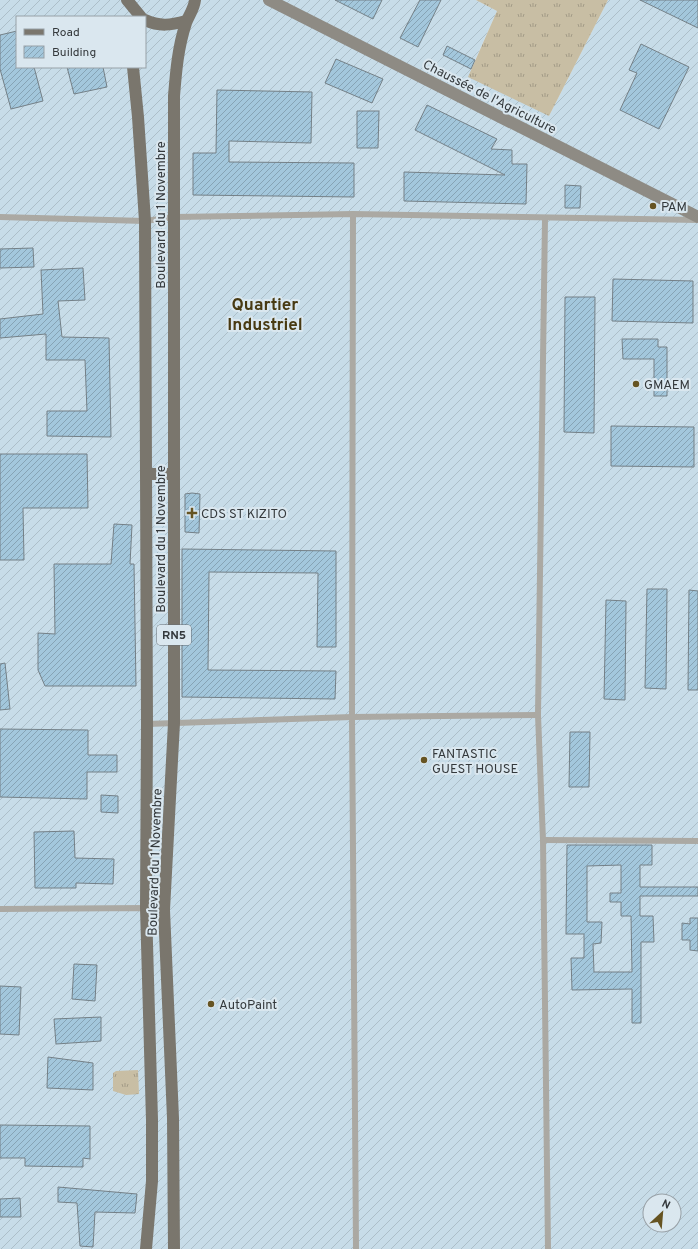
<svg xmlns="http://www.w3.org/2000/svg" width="698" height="1249" font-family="Overpass,sans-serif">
  <defs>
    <pattern id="industrial-furrows" width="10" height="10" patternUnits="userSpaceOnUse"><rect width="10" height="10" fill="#c7dce8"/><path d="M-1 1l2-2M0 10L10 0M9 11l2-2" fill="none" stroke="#acbec8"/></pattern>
    <pattern id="grass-tufts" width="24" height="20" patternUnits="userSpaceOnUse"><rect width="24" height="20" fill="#c8bea4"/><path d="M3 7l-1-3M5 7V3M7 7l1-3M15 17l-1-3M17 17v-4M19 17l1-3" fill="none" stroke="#a39b87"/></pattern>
    <pattern id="building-hatch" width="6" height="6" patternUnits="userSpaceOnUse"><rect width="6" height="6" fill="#a3c7dc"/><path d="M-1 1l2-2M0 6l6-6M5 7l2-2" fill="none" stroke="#86a3b4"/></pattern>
  </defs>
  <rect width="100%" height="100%" fill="#dae7ef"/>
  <path fill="url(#industrial-furrows)" fill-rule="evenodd" d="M 0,0 L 476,0 L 497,11 L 471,69 L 549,116 L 608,0 L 698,0 L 698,1249 L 0,1249 ZM 17,17 L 145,17 L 145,67 L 17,67 ZM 650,1201 L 674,1201 L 674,1225 L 650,1225 Z"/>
  <g fill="url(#grass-tufts)">
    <polygon points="476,0 608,0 549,116 468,77 497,11"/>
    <polygon points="138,1070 139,1094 126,1095 113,1091 113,1073 116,1071"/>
  </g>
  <g fill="url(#building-hatch)" stroke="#748087" fill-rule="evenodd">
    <polygon points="335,0 382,0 373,19"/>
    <polygon points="420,0 441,0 418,47 400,38"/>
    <polygon points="640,0 698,0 698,28"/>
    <polygon points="17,31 17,67 34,67 43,101 11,109 0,69 0,35"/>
    <polygon points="641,44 689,67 659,129 620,110 637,73 629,70"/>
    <polygon points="447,46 475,60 471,69 443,55"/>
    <polygon points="336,59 383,79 372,103 325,83"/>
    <polygon points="67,67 103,67 107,87 74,94"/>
    <polygon points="217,90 312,92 311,143 229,141 229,162 354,163 354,197 193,195 193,153 216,153"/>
    <polygon points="427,105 497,139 491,149 512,150 512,164 527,164 526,204 404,201 404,172 505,175 415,130"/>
    <polygon points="357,111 379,111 378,148 357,148"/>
    <polygon points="565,185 581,186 580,208 565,208"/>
    <polygon points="33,248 34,267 0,268 0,249"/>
    <polygon points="83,268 85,300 58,301 62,337 109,338 111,437 47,436 47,411 87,411 85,360 46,360 46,334 0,338 0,319 43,314 41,270"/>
    <polygon points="613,279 693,281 693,323 612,321"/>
    <polygon points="565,297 595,297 594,433 564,432"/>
    <polygon points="622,339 658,339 658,347 667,347 667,396 654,396 654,359 623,359"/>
    <polygon points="611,426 694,427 694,467 611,466"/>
    <polygon points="0,454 87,454 88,508 23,508 24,560 0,560"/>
    <polygon points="192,493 200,494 199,533 185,532 185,494"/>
    <polygon points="114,524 132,525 130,564 134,564 136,686 45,686 38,670 38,633 55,634 54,564 111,564"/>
    <polygon points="182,549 336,551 336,647 317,647 318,573 209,572 208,670 336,671 335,699 182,697"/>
    <polygon points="647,589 667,589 666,689 645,688"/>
    <polygon points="689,590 698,591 698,690 688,690"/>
    <polygon points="606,600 626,601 625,700 604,699"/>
    <polygon points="5,663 10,709 0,710 0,664"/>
    <polygon points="0,729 88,730 88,755 117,755 117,772 87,772 87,799 0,797"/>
    <polygon points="570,732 590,732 589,787 569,787"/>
    <polygon points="101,795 118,796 118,813 101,812"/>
    <polygon points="74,831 75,858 114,859 113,884 76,883 76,888 35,888 34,832"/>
    <path d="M 567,845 L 652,845 L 652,865 L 640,865 L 640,887 L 698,887 L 698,896 L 640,896 L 640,916 L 653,916 L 654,942 L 641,942 L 641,1023 L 632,1023 L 632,989 L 572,990 L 571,958 L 584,958 L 584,934 L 566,934 ZM 621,865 L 621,893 L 610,893 L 610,902 L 621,902 L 621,916 L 631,916 L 632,972 L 594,972 L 593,944 L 601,943 L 602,922 L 587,922 L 587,866 Z"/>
    <polygon points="690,918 698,918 698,951 690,950 690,940 682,940 682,923 690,924"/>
    <polygon points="74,964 97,965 95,1001 72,999"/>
    <polygon points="0,986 21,987 19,1035 0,1034"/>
    <polygon points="101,1017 101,1041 56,1044 54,1019"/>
    <polygon points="48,1057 93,1063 93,1090 47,1088"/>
    <polygon points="0,1125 90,1126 90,1159 83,1158 83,1167 25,1166 25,1158 0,1158"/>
    <polygon points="58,1187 137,1194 135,1213 95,1212 93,1247 80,1246 77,1203 58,1202"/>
    <polygon points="20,1198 21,1217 0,1217 0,1199"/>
  </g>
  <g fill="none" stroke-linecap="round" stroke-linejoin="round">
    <g stroke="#aba9a3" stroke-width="6">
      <polyline points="353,214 352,717 356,1249"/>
      <polyline points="0,217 145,221 174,217 353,214 698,220"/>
      <polyline points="545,219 538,715 543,840 548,1249"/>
      <polyline points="147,724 352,717 538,715"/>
      <polyline points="543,840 698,841"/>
      <polyline points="0,909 146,908 164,910"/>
    </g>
    <polyline stroke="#8e8b84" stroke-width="12" points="269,0 698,217"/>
    <g stroke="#7a766d" stroke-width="12">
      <polyline points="127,0 141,17"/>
      <path d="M 145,20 C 160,27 171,25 186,21"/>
      <polyline points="133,67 138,117 145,221 147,724 146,908 152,1120 152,1181 146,1249"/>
      <polyline points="147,474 174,474"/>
      <path d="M 174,1249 L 173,1118 L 164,910 L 174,723 L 174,96 C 176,71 178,47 186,23 C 189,15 194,9 195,0"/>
    </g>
  </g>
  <g fill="#665422" stroke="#dae7ef" stroke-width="1.5">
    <circle cx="653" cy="206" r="4"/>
    <circle cx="636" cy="384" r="4"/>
    <path d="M190 507h4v4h4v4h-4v4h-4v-4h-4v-4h4z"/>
    <circle cx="424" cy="760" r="4"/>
    <circle cx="211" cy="1004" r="4"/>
  </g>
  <g text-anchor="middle" stroke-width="4" stroke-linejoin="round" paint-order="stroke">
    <rect fill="#dae7ef" stroke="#666d72" stroke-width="1" x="157" y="625" width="34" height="20" rx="3"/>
    <g font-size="12" font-weight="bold" fill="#34393c">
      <text x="174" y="639">RN5</text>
    </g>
    <g font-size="13" fill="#34393c" stroke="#dae7ef">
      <text transform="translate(490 96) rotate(27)" y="5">Chaussée de l'Agriculture</text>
      <text transform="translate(160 215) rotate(-90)" y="5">Boulevard du 1 Novembre</text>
      <text transform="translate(160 539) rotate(-90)" y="5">Boulevard du 1 Novembre</text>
      <text transform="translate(154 862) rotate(-88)" y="5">Boulevard du 1 Novembre</text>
    </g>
    <g font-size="13" fill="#34393c" stroke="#dae7ef" text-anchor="start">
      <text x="661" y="211">PAM</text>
      <text x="644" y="389">GMAEM</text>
      <text x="201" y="518">CDS ST KIZITO</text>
      <text x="432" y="758">FANTASTIC<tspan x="432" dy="15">GUEST HOUSE</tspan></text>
      <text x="219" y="1009">AutoPaint</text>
    </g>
    <g font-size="17" font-weight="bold" fill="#483a12" stroke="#dae7ef">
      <text x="265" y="310">Quartier<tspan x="265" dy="20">Industriel</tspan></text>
    </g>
  </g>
  <rect x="16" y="16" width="130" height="52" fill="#dae7ef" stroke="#98a1a7"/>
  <rect x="24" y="29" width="20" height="6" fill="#7a766d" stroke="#98a1a7"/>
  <text x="52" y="36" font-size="12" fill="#34393c">Road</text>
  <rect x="24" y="46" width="20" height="12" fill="url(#building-hatch)" stroke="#98a1a7"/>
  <text x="52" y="56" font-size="12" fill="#34393c">Building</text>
  <g transform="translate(662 1213) rotate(26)"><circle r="19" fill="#dae7ef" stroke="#98a1a7"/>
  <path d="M0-3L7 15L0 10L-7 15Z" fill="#665422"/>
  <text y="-6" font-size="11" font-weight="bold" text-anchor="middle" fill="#34393c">N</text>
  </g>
</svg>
